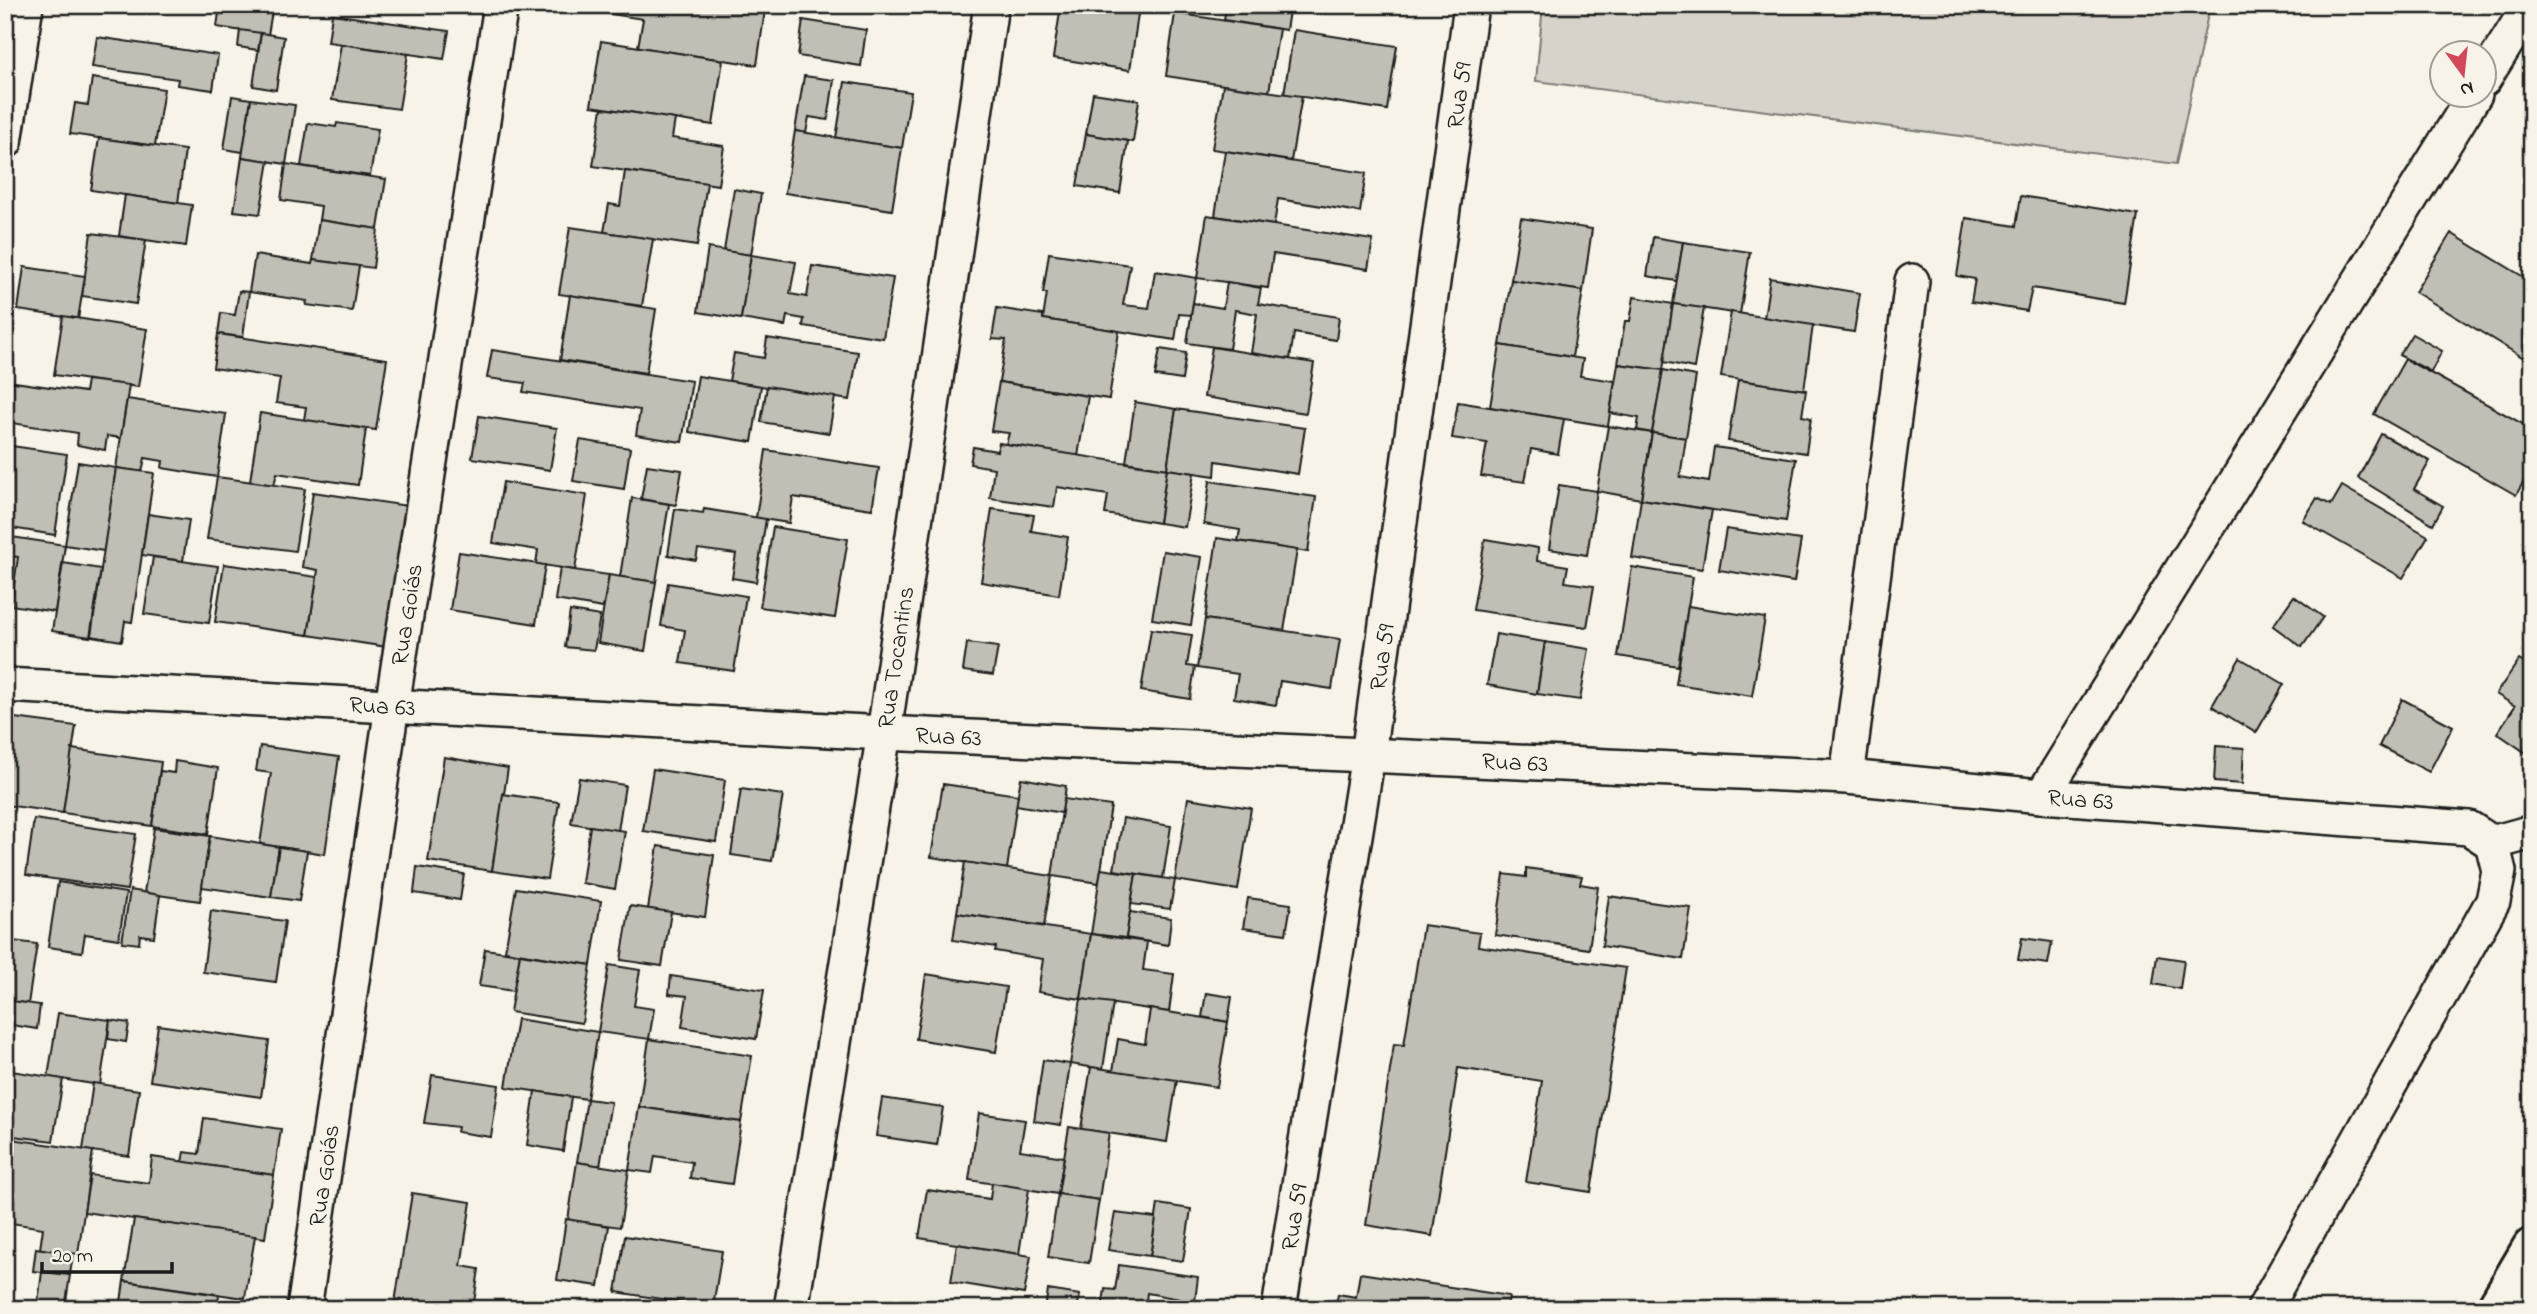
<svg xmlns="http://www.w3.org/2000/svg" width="2537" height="1314" font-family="'Indie Flower',sans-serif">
  <rect width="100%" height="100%" fill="#f7f3e8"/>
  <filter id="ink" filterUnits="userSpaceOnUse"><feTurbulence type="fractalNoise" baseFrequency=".0143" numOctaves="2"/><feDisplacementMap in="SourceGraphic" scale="14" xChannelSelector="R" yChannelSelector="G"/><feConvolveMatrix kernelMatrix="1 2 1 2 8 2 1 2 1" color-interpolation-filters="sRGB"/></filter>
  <g filter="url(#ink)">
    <polygon fill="#d7d3cb" stroke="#7a7874" stroke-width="2" points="1543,5 2210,5 2176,164 1536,81"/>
    <g fill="#c0beb5" stroke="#1c1c1c" stroke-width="2">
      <polygon points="220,5 273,5 268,35 217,27"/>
      <polygon points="580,5 731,5 765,10 757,65 638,47 643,19 579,9"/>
      <polygon points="1061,5 1139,7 1130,70 1053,58"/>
      <polygon points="1226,5 1290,5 1286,30 1224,20"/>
      <polygon points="1175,13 1279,29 1269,92 1166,76"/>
      <polygon points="332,14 449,31 444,59 328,42"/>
      <polygon points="803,20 866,30 861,66 798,56"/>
      <polygon points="240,30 261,33 258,50 238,47"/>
      <polygon points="1294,30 1397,46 1387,110 1284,94"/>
      <polygon points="261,33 284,37 276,90 253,86"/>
      <polygon points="97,37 218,55 213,90 177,85 178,79 92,67"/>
      <polygon points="601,41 723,60 713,125 591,106"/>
      <polygon points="341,44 408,54 399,109 332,100"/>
      <polygon points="804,76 834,80 828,120 809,117 806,133 795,131"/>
      <polygon points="92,78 164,89 155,146 70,134 75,103 88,105"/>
      <polygon points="845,82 911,92 902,148 836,138"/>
      <polygon points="1223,85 1302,96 1291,161 1212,149"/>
      <polygon points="1093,93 1139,100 1133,142 1086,134"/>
      <polygon points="232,96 251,99 243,152 224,149"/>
      <polygon points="251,99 295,105 286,164 242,157"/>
      <polygon points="602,108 675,119 672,138 724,146 718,185 593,166"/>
      <polygon points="308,123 336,127 337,123 378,129 370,176 301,166"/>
      <polygon points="795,131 902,148 892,210 785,193"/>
      <polygon points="1086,134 1128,141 1120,193 1077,186"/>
      <polygon points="99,138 185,150 178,203 91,190"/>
      <polygon points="1225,151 1366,173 1360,212 1278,199 1274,225 1215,216"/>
      <polygon points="242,157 269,161 260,214 234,211"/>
      <polygon points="286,164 386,179 378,229 319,220 321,206 281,200"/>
      <polygon points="625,171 707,183 697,246 604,232 609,204 620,206"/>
      <polygon points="734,189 761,194 751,255 724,251"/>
      <polygon points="125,195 192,205 186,246 119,236"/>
      <polygon points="2021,196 2138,215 2124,303 2032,288 2027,311 1971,302 1975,279 1957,276 1966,218 2016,226"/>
      <polygon points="1207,215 1373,240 1368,269 1273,254 1268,288 1197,278"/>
      <polygon points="1521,218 1592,229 1583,291 1511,280"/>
      <polygon points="319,220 378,229 373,268 313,260"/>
      <polygon points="570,227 653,239 642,306 559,294"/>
      <polygon points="91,233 146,240 136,304 82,296"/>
      <polygon points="2451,233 2532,282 2532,363 2415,292"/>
      <polygon points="1653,237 1683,242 1677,281 1647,276"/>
      <polygon points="1683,242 1750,252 1740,314 1673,304"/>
      <polygon points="708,248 751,255 741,319 698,312"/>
      <polygon points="1049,253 1130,265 1123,305 1149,308 1155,271 1197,278 1191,315 1179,314 1175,340 1043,319 1047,293 1043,293"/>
      <polygon points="255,255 312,264 313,260 359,266 352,311 306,305 307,301 249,292"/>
      <polygon points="751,255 796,262 790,294 807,297 812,266 893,278 883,338 803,326 804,319 787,316 785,326 741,319"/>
      <polygon points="24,267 85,276 78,319 18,310"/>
      <polygon points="1770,278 1860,293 1854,332 1764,318"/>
      <polygon points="1511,280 1583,291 1572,357 1500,345"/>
      <polygon points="1227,282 1261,288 1258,304 1339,317 1336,340 1294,333 1290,359 1251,353 1257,314 1235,310 1229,349 1187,343 1193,303 1223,308"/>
      <polygon points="239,291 249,292 243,337 218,334 221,313 235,315"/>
      <polygon points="570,295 656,309 646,373 560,360"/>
      <polygon points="1634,297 1673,304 1663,370 1618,364 1625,321 1630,321"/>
      <polygon points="1673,304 1704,308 1694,368 1664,362"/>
      <polygon points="997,308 1043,315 1043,319 1119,331 1109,399 999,382 1006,340 992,339"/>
      <polygon points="1731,312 1813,325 1804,390 1721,377"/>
      <polygon points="63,316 147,329 138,387 54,375"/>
      <polygon points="218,334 387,359 376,430 304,420 306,407 276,403 280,378 213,368"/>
      <polygon points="2412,334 2442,351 2431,372 2399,355"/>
      <polygon points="767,338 858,352 850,400 729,381 734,353 764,358"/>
      <polygon points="1500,345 1583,359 1580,376 1615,381 1608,426 1490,407"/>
      <polygon points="1212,347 1314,363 1306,413 1204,397"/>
      <polygon points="1160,349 1186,353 1182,380 1155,376"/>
      <polygon points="492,350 692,381 682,442 636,435 640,410 523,392 525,383 487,378"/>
      <polygon points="2405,359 2532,429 2532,467 2516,495 2374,414"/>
      <polygon points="1618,364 1663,370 1652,433 1637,430 1639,418 1610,413"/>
      <polygon points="1663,370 1696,376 1686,438 1652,433"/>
      <polygon points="698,376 761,386 752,442 689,432"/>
      <polygon points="87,380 129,385 121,438 107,436 105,450 77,445 78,433 5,422 7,381 85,392"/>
      <polygon points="1738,380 1806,390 1802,416 1811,418 1806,453 1728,441"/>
      <polygon points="999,382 1088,396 1078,456 1006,444 1009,433 991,431"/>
      <polygon points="767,386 835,397 829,433 761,422"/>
      <polygon points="127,399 226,414 217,477 162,468 163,461 145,458 142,472 116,468"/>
      <polygon points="1135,402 1176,409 1167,469 1126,462"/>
      <polygon points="1458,402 1564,419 1558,454 1531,449 1525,482 1481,476 1487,443 1452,438"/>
      <polygon points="1176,409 1305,428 1298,474 1216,461 1215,476 1167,469"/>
      <polygon points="260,413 366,429 358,485 277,473 274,485 250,481"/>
      <polygon points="479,416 557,428 550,470 472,458"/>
      <polygon points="1608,426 1652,433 1641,499 1597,491"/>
      <polygon points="1652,433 1686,438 1680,477 1709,482 1714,447 1796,459 1786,521 1641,499"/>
      <polygon points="2381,434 2430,461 2414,489 2443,506 2433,524 2358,478"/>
      <polygon points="580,440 630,448 624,489 573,481"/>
      <polygon points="999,443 1167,469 1159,523 1105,514 1108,495 1057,487 1054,507 990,498 994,468 970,464 973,447 997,451"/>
      <polygon points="5,445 67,454 55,535 5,527"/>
      <polygon points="766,450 879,468 872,509 793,497 789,523 756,518"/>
      <polygon points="78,462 116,468 104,551 65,545"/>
      <polygon points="647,465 682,470 676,505 641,499"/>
      <polygon points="116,468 154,473 132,622 125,621 122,641 91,636"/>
      <polygon points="1167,469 1194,473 1185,527 1159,523"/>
      <polygon points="217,477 305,489 295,551 207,539"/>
      <polygon points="1210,481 1316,497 1308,552 1238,541 1240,530 1204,524"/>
      <polygon points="503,482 587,495 575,570 536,564 538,550 493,543"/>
      <polygon points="1559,485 1597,491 1587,555 1549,549"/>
      <polygon points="2342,486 2428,536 2403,578 2303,521 2317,498 2331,505"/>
      <polygon points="313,492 408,506 387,647 308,635 318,570 302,567"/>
      <polygon points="632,498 669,504 656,582 620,577"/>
      <polygon points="1641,499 1712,510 1702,569 1632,558"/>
      <polygon points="675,509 703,513 704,509 766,519 756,582 732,578 736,554 698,549 696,560 668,555"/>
      <polygon points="992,509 1034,515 1031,531 1068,537 1059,595 981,582"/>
      <polygon points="148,514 189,520 183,561 142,555"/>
      <polygon points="773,527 848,539 835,618 760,607"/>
      <polygon points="1726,529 1801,540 1794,582 1719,570"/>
      <polygon points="5,536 65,545 55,612 11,605 18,557 5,556"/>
      <polygon points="1217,538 1297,550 1284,631 1205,619"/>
      <polygon points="1485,539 1538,548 1537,561 1568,566 1565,582 1594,586 1587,627 1473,610"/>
      <polygon points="1163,551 1202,557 1191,625 1152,619"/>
      <polygon points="459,552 545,565 536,624 450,610"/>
      <polygon points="153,557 218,566 209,623 144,614"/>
      <polygon points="63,563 101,569 90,637 52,631"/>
      <polygon points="224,564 317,577 308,635 215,622"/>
      <polygon points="1632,567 1693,577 1678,666 1618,656"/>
      <polygon points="560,568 609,575 603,608 555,600"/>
      <polygon points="609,575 656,582 645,651 598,643"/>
      <polygon points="668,583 746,596 734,671 680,663 685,630 661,626"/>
      <polygon points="2294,596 2323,617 2302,647 2273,626"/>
      <polygon points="1688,606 1765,618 1752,696 1676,684"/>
      <polygon points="570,611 600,616 594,650 565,647"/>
      <polygon points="1205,619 1340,639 1332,689 1280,681 1276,705 1234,698 1238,674 1197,668"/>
      <polygon points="1151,629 1192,635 1187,666 1195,667 1190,699 1141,691"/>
      <polygon points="1496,634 1545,642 1537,694 1487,685"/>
      <polygon points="1545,642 1589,649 1580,700 1537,694"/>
      <polygon points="967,643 998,647 993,675 963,671"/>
      <polygon points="2240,658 2284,684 2256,733 2212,706"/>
      <polygon points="2519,660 2532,668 2532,757 2497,733 2515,706 2496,694"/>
      <polygon points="2402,699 2453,726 2429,772 2379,746"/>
      <polygon points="7,717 76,726 63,813 5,805"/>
      <polygon points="260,746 339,757 325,854 260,844 271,773 256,771"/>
      <polygon points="2216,746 2244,748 2242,784 2214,782"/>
      <polygon points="72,749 161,762 152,826 63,813"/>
      <polygon points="444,757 508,768 492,871 428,861"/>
      <polygon points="175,761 218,768 208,834 152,826 160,771 174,773"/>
      <polygon points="653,769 725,780 716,842 643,831"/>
      <polygon points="579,778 625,785 618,831 571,823"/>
      <polygon points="1021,778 1066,786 1062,813 1016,805"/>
      <polygon points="943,784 1018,795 1007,869 931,857"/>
      <polygon points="741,789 783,795 772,861 731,855"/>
      <polygon points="503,794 559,802 547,879 492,871"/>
      <polygon points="1188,798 1251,808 1238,890 1175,880"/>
      <polygon points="1064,799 1111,806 1099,883 1052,876"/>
      <polygon points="1123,818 1171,826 1163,878 1114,870"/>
      <polygon points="34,819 136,834 127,890 26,875"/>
      <polygon points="590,826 625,831 615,889 582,883"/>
      <polygon points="154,828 210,836 200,901 144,893"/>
      <polygon points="210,836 279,847 271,897 202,887"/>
      <polygon points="658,846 714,855 705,917 648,909"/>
      <polygon points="279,847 307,851 299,901 271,897"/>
      <polygon points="965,862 1052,876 1044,926 957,913"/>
      <polygon points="417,867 464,874 460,900 414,893"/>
      <polygon points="1526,868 1582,876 1580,884 1598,887 1589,949 1495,935 1504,874 1526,877"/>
      <polygon points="1101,869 1136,874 1126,938 1091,934"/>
      <polygon points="1136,874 1175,880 1170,909 1131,904"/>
      <polygon points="58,882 126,893 119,939 85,934 82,952 48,947"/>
      <polygon points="516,888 601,901 591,965 505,951"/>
      <polygon points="130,890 160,895 154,937 140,935 139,944 122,942"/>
      <polygon points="1609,896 1691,908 1683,959 1602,946"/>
      <polygon points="1248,898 1291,904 1286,934 1243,928"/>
      <polygon points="630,906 671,912 662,966 621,960"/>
      <polygon points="211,911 285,921 276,982 203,972"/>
      <polygon points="1130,912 1171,918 1168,945 1126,938"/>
      <polygon points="957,913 1091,934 1081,999 1038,992 1043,959 995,951 996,947 953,940"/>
      <polygon points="1423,925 1480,933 1478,946 1626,968 1591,1192 1526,1182 1542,1081 1458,1068 1432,1236 1366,1225 1394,1044 1404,1045"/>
      <polygon points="1091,934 1147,942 1143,970 1174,974 1169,1012 1081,999"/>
      <polygon points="2022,938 2052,942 2048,964 2018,960"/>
      <polygon points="5,940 37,944 28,1004 5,1000"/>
      <polygon points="485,949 520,954 514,991 479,986"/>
      <polygon points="520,954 591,965 582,1023 510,1012"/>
      <polygon points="2157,956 2184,960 2180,989 2153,984"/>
      <polygon points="609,965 640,970 634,1006 654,1009 649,1039 598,1032"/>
      <polygon points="926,974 1006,987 996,1052 916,1039"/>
      <polygon points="671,976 764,990 756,1039 682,1027 687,996 669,994"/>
      <polygon points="1206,993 1232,997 1228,1022 1202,1017"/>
      <polygon points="1081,999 1113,1003 1103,1069 1070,1064"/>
      <polygon points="5,1000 40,1005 37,1029 5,1024"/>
      <polygon points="1150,1009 1228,1022 1217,1087 1113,1071 1118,1039 1145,1044"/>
      <polygon points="58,1013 110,1020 100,1085 48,1077"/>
      <polygon points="517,1019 598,1032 587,1099 506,1087"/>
      <polygon points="110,1020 129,1023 126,1042 108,1039"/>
      <polygon points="158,1025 269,1041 261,1097 150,1081"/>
      <polygon points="649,1039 752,1056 741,1122 639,1107"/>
      <polygon points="1043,1060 1070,1064 1061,1125 1034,1121"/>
      <polygon points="1091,1067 1177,1080 1167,1142 1081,1129"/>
      <polygon points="5,1070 63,1079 53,1141 5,1135"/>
      <polygon points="432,1075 499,1085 491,1137 457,1132 458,1127 424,1123"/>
      <polygon points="93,1083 139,1090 129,1156 83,1150"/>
      <polygon points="535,1091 571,1097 563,1151 527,1145"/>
      <polygon points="882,1098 943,1107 937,1145 876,1136"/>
      <polygon points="587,1099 611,1102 600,1166 577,1162"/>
      <polygon points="639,1107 741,1122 732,1184 690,1178 692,1162 655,1156 652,1173 629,1170"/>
      <polygon points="979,1113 1025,1120 1020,1150 1064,1157 1058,1194 969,1180"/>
      <polygon points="204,1118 281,1129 274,1175 182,1162 184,1152 199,1154"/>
      <polygon points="1069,1127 1109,1133 1099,1200 1058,1194"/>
      <polygon points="5,1138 93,1151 78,1254 40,1249 43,1228 5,1222"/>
      <polygon points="152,1157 274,1175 265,1238 84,1212 90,1175 149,1183"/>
      <polygon points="577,1162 629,1170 620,1227 568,1220"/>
      <polygon points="992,1183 1029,1189 1019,1254 919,1238 927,1190 990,1199"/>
      <polygon points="412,1193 471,1202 461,1266 479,1269 473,1309 394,1309"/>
      <polygon points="1058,1194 1099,1200 1089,1263 1048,1257"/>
      <polygon points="1158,1204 1191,1209 1183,1261 1150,1256"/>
      <polygon points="1115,1213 1156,1218 1150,1256 1108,1250"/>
      <polygon points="134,1219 255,1236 245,1298 124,1281"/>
      <polygon points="566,1219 609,1226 599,1286 557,1280"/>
      <polygon points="625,1236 722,1251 713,1307 616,1292"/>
      <polygon points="957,1244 1031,1256 1024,1294 951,1282"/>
      <polygon points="36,1248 73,1254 70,1275 33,1271"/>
      <polygon points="5,1265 12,1266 6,1309 5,1309"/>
      <polygon points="1119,1265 1198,1277 1194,1309 1178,1309 1180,1299 1147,1293 1145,1309 1102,1309 1105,1289 1115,1290"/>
      <polygon points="42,1272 70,1275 65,1309 37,1309"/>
      <polygon points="1360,1273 1509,1296 1507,1309 1335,1309 1338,1294 1356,1297"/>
      <polygon points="124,1281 219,1295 217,1309 120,1309"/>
      <polygon points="1048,1290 1080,1295 1077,1309 1045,1309"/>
      <polygon points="669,1300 713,1307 725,1309 667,1309"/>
    </g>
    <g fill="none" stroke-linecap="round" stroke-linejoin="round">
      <defs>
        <g id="street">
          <polyline points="2484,79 2530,5"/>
          <polyline points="5,142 26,5"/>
          <path id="s1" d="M 5,685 L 884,733 L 1847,777 L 2042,796 L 2469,828 L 2492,843 L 2499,871 L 2493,901 L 2264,1309"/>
          <polyline points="1847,777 1912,281"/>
          <polyline points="2042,796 2475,94"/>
          <polyline points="2492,843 2532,832"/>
          <path id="s2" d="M 304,1309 L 392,706 L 501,5"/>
          <path id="s3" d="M 791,1309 L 884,733 L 991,5"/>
          <path id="s4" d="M 1279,1309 L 1368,755 L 1471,5"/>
        </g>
        <polyline id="primary" points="2496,1309 2532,1248"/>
      </defs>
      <use href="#street" stroke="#1c1c1c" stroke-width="38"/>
      <use href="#primary" stroke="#1c1c1c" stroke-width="44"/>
      <use href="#street" stroke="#f7f3e8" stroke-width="33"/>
      <use href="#primary" stroke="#f7f3e8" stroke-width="38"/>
    </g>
  </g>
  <g text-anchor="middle" stroke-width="6" stroke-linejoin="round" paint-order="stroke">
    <g font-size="24" fill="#1c1c1c" stroke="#f7f3e8">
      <text dy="8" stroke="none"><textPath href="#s4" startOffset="1227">Rua 59</textPath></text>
      <text dy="8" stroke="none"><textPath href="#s2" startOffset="702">Rua Goiás</textPath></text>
      <text dy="8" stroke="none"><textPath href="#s3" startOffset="660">Rua Tocantins</textPath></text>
      <text dy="8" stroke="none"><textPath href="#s4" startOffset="660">Rua 59</textPath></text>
      <text dy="8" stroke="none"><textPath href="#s1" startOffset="378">Rua 63</textPath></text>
      <text dy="8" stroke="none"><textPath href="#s1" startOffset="945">Rua 63</textPath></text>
      <text dy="8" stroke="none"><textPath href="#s1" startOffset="1512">Rua 63</textPath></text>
      <text dy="8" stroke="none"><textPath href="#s1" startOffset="2079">Rua 63</textPath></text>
      <text dy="8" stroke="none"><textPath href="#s2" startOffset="135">Rua Goiás</textPath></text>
      <text dy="8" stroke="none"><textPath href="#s4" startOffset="93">Rua 59</textPath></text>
    </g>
  </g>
  <rect width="2537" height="1314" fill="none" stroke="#f7f3e8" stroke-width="28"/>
  <rect x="14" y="14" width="2509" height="1286" fill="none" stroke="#1c1c1c" stroke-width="2.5" filter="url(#ink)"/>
  <g transform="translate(2463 74) rotate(165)"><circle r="33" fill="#f7f3e8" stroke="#9f9d96" stroke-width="2"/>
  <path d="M0-5L12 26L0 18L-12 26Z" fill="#d1495b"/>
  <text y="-10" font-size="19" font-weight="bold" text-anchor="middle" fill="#1c1c1c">N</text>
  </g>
  <path d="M42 1262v10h130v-10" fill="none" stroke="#1c1c1c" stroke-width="3.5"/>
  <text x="52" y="1262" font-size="21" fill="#1c1c1c" stroke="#f7f3e8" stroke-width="5" paint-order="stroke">20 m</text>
</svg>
